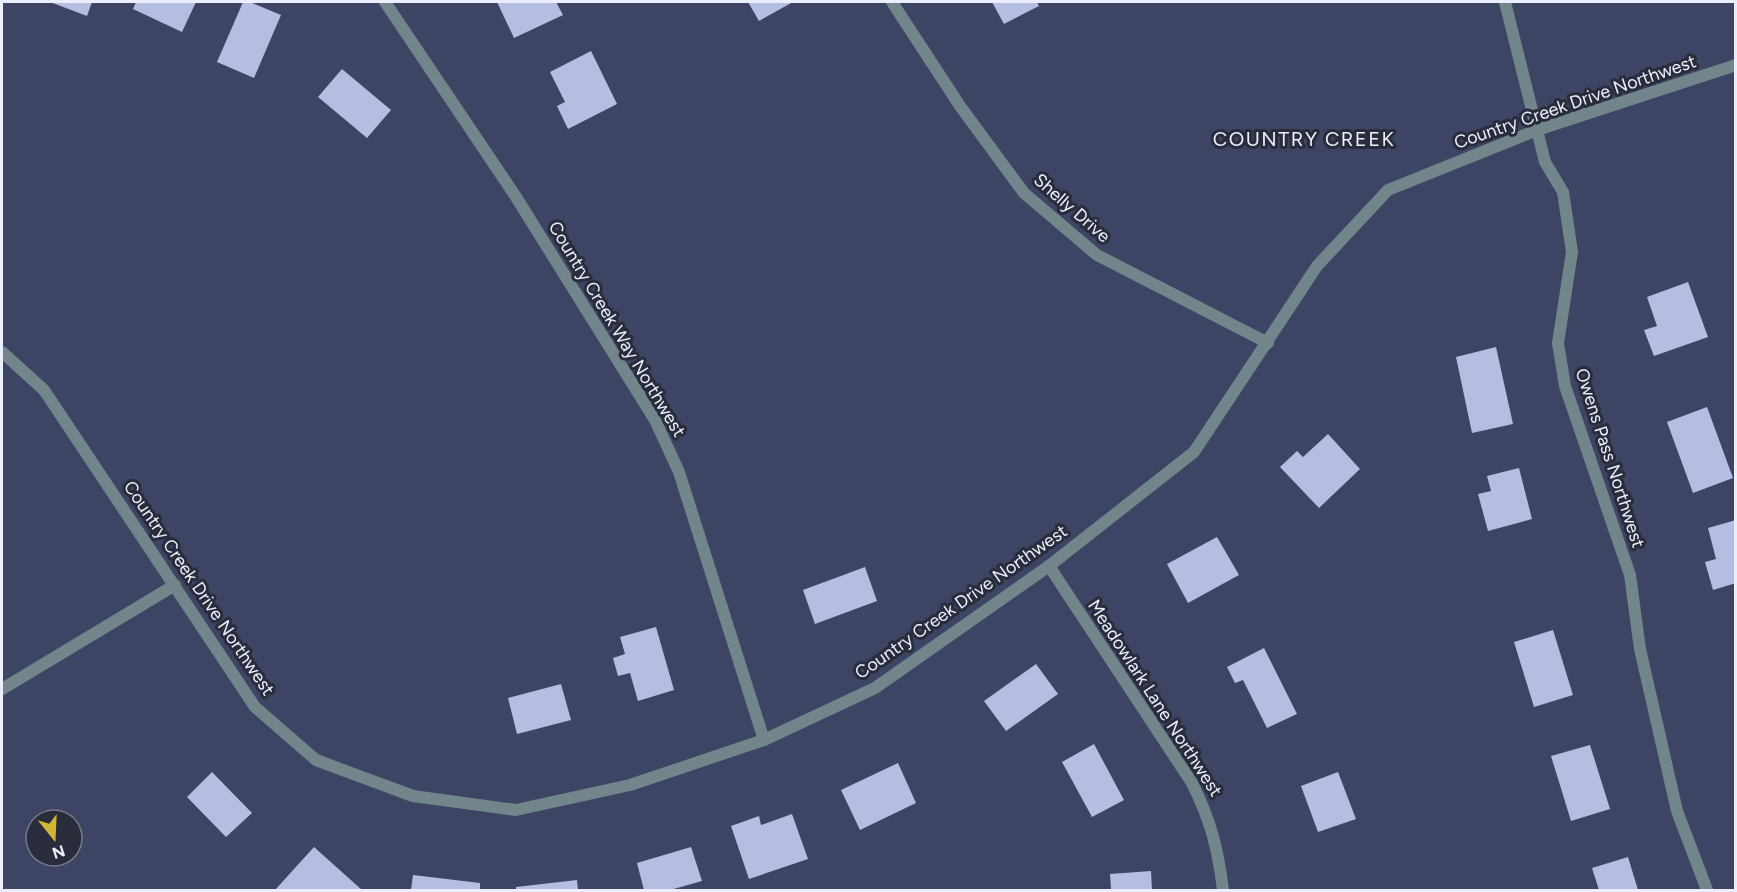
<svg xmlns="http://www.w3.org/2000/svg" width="1737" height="892" font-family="Figtree,sans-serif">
  <rect width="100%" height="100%" fill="#3e4464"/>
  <g fill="#b5bde3">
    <polygon points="50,2 92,2 87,16"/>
    <polygon points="136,2 196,2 182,32 133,9"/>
    <polygon points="243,2 250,2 281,15 254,78 217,62"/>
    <polygon points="497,2 556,2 563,15 514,38"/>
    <polygon points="748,2 793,2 759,21"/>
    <polygon points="992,2 1037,2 1039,6 1004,24"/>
    <polygon points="591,51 617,104 568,129 557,106 565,102 550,72"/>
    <polygon points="342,69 391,110 367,138 318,97"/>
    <polygon points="1688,282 1708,337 1654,356 1644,330 1657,326 1647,297"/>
    <polygon points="1496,347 1513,424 1472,433 1456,357"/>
    <polygon points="1707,407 1733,478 1693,493 1667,422"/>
    <polygon points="1328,434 1360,469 1319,508 1280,467 1297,451 1303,457"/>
    <polygon points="1519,468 1532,519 1488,531 1478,494 1491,491 1487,476"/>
    <polygon points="1736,520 1736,583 1713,590 1705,562 1716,559 1708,528"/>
    <polygon points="1217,537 1239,575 1188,603 1167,564"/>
    <polygon points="865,567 877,601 815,624 803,590"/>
    <polygon points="656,627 674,690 638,701 630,673 618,676 613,658 625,654 620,637"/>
    <polygon points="1553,630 1573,695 1534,707 1514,642"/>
    <polygon points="1264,648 1297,714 1267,728 1243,680 1235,683 1227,667"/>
    <polygon points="1036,664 1058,694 1006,731 984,701"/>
    <polygon points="561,684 571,720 517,734 508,698"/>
    <polygon points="1094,744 1124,800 1092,817 1062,762"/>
    <polygon points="1590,745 1610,809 1571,821 1551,756"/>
    <polygon points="898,763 916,803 860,830 841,790"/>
    <polygon points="212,772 252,813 226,837 187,797"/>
    <polygon points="1338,772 1356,819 1318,832 1301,786"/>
    <polygon points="792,814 808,859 749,879 731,826 759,816 761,825"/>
    <polygon points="314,847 362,890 275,890"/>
    <polygon points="691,847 702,881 670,890 644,890 637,863"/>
    <polygon points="1628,857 1638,890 1599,890 1592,868"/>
    <polygon points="1151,871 1152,890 1111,890 1110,874"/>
    <polygon points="413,875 480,883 480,890 411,890"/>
    <polygon points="577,880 578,890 516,890 516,887"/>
  </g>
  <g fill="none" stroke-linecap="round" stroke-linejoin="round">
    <g stroke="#71858b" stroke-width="12">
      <polyline points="385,2 516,197 655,420 679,472 764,740"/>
      <polyline points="892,2 960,106 1024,193 1097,255 1268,343"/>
      <polyline points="1505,2 1545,162 1563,192 1572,252 1558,343 1565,386 1630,575 1640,649 1677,811 1707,890"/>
      <polyline points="2,352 44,390 255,707 316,760 413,796 516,810 630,785 764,740 875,688 1049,566 1194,452 1317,266 1388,190 1537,130 1736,65"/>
      <path d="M 1049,566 L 1192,783 C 1211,821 1218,849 1223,890"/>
      <polyline points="2,689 175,585"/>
    </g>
  </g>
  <g text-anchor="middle" stroke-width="6" stroke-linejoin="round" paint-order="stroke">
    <g font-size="18" fill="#ebefff" stroke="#292c3a">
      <text transform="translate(1575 102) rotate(-19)" y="6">Country Creek Drive Northwest</text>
      <text transform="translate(1072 208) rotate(41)" y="6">Shelly Drive</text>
      <text transform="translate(617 329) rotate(59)" y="6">Country Creek Way Northwest</text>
      <text transform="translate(1610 458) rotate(72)" y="6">Owens Pass Northwest</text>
      <text transform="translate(199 588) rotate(56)" y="6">Country Creek Drive Northwest</text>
      <text transform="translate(961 602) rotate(-35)" y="6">Country Creek Drive Northwest</text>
      <text transform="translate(1155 698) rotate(57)" y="6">Meadowlark Lane Northwest</text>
    </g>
    <g font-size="20" letter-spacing="1.5" fill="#ebefff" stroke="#292c3a">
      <text x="1304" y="146">COUNTRY CREEK</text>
    </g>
  </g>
  <rect width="1737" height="892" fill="none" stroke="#ebefff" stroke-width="6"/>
  <g transform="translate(54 838) rotate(162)"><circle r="28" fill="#292c3a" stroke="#777a89" stroke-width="1.5"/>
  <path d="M0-4.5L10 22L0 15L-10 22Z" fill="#d4b635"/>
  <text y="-9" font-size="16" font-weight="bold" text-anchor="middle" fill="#ebefff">N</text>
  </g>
</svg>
